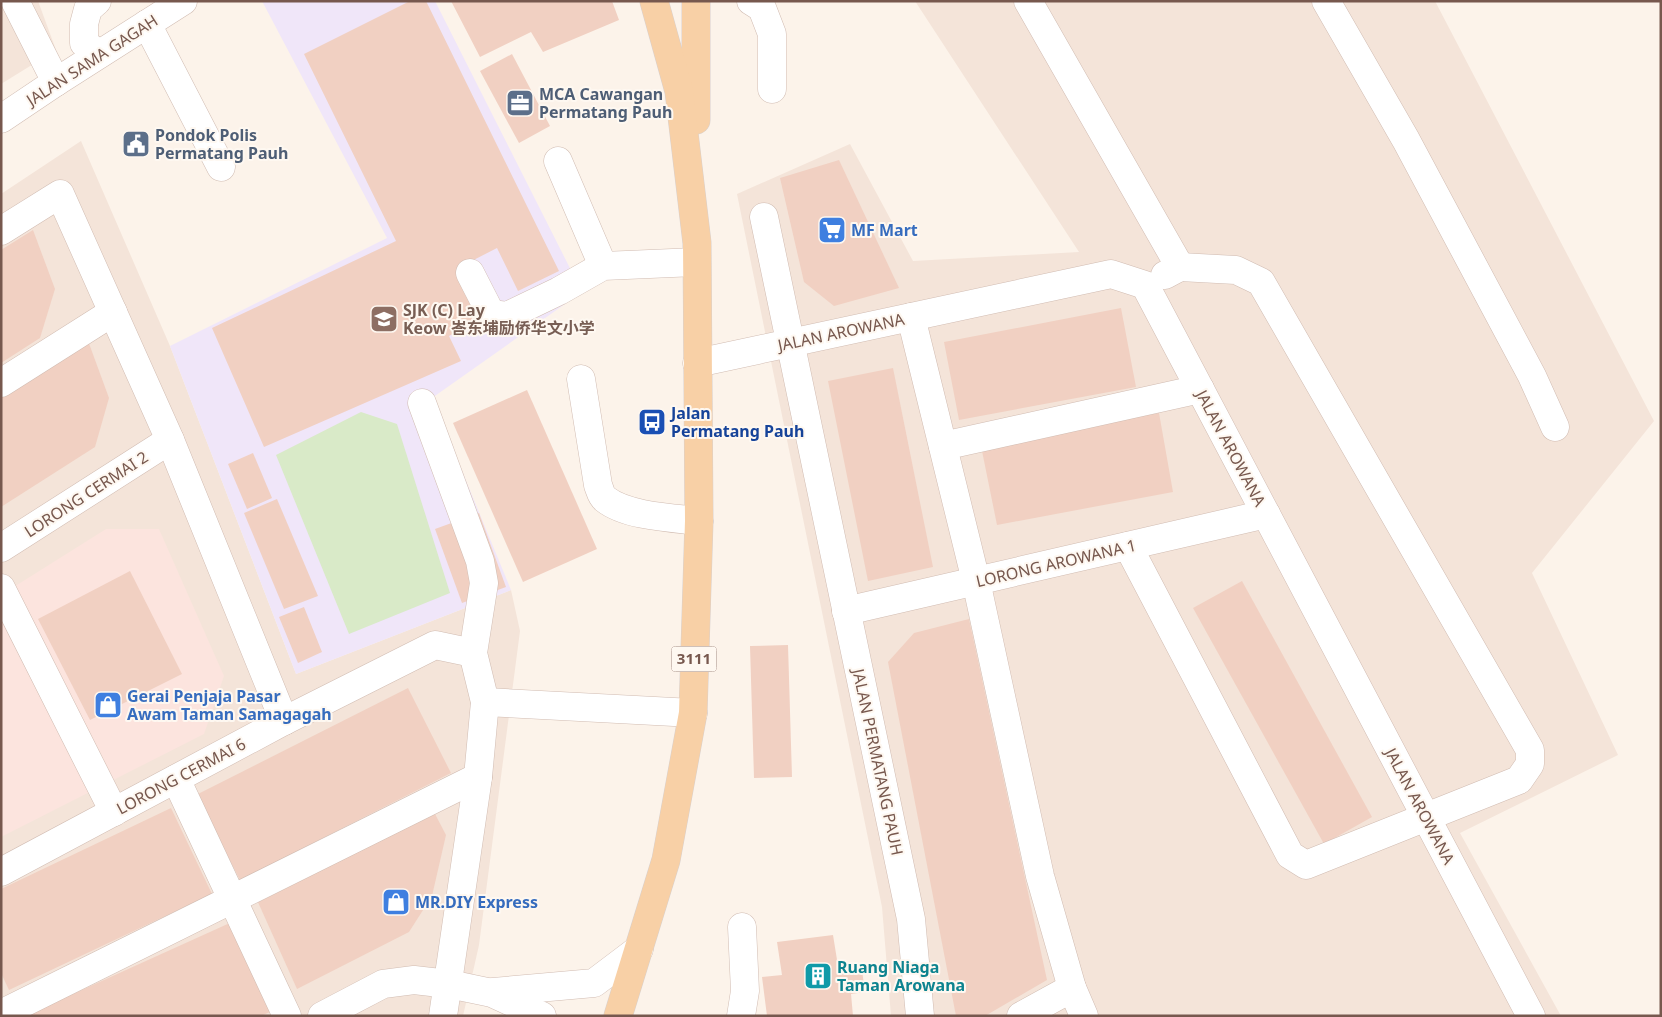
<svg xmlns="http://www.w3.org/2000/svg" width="1662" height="1017" font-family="'Noto Sans','Noto Sans SC',sans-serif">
  <rect width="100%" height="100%" fill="#fcf3ea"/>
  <g fill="#f4e4d9">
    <polygon points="1,1 38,1 56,50 1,84"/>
    <polygon points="915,1 1435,1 1654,421 1532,573 1618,755 1460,833 1561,1016 891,1016 882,907 737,194 850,144 913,261 1079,252"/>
    <polygon points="81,141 170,346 296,674 511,590 520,631 479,945 463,1016 1,1016 1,194"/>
  </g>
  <polygon fill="#fce4de" points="106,529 159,529 224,676 204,734 1,837 1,595"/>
  <polygon fill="#f0e6f9" points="262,1 435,1 582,292 432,398 511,590 296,674 170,346 387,238"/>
  <polygon fill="#d9eac8" points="361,412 397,424 450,593 349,634 276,455"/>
  <g fill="#f1d0c2">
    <polygon points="410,1 426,1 559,271 518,291 497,248 458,268 486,316 449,336 461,361 264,447 212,328 396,241 304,54"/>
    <polygon points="451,1 612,1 619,20 543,52 531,32 480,57"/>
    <polygon points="512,54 550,126 519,143 480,71"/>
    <polygon points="839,160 899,288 834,306 804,282 780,178"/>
    <polygon points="33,230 55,289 40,338 1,363 1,250"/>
    <polygon points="1121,308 1136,387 959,420 944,342"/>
    <polygon points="87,338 109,398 95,447 1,507 1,394"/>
    <polygon points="893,368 933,567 868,581 828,381"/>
    <polygon points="527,390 597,549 523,582 453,423"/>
    <polygon points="1159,413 1173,492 997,525 981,446"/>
    <polygon points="253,453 272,498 247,509 228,464"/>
    <polygon points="277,499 318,596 284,609 244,513"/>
    <polygon points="479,513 506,587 462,603 435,529"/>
    <polygon points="130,571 182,674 90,720 38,619"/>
    <polygon points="1242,581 1372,817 1324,844 1193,608"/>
    <polygon points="304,607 322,652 298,663 279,617"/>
    <polygon points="969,619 1047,980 985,1016 956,1016 888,662 914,633"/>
    <polygon points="788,645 792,777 754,778 750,646"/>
    <polygon points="408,688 451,773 240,880 196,795"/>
    <polygon points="171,808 212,894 9,990 1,973 1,889"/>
    <polygon points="434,812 446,835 432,896 409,932 297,989 257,900"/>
    <polygon points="232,922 272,1011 261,1016 32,1016 31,1013"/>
    <polygon points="833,935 838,966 861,963 865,992 851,994 853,1016 767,1016 762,977 782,975 777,942"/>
  </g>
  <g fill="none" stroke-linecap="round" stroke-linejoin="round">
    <defs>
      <g id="minor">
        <polyline points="15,1 56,82"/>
        <polyline points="97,1 88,9 84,24 84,43 99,54"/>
        <polyline points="751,1 762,8 772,34 772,89"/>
        <polyline points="1028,1 1180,267 1165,275"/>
        <polyline points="1326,1 1406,140 1532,376 1555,427"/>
        <polyline points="147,24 221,167"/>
        <polyline points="1,119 56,82 183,1"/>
        <polyline points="558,161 603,266"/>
        <polyline points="764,217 911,919 920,1016"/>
        <polyline points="1,231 60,194 170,440 284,721"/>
        <polyline points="470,273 491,314 507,316 559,291 603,266 696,262"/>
        <polyline points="911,317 976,581 1040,876 1072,988 1084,1016"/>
        <polyline points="697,363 1111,274 1145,285 1531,1016"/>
        <path d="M 581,379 L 598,485 C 600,490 601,496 605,499 C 626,516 672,518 699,521"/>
        <polyline points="1,383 113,312"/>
        <polyline points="422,403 480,561 484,583 473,653 485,702 478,777 443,1016"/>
        <polyline points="943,446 1200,389"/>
        <polyline points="1128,546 1290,855 1306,865 1519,780 1530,764 1530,750 1261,282 1236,270 1180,267"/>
        <polyline points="1,548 170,440"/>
        <polyline points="1,588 114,812"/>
        <polyline points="846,611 1266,514"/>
        <polyline points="485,702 693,713"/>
        <polyline points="176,779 287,1016"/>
        <polyline points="1,872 284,721 435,645 473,653"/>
        <polyline points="493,992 594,983 639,949"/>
        <polyline points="1,1014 478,777"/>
        <polyline points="322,1016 383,984 414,980 449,984 492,993 542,1016"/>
        <polyline points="741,1016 745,991 742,927"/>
        <polyline points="1021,1016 1072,988"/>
      </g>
      <g id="major">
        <polyline points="696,1 696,120"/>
        <polyline points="618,1016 666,860 693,713 699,521 697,243 679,91 654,1"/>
      </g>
    </defs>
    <use href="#minor" stroke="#d1bcb2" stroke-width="29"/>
    <use href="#major" stroke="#d9d0cd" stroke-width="29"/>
    <use href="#minor" stroke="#fff" stroke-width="28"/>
    <use href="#major" stroke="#f8d0a6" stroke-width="28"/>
  </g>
  <defs>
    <symbol id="office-square" viewBox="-11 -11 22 22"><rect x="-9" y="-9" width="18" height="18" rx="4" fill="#5c6f8a" stroke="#fef8f1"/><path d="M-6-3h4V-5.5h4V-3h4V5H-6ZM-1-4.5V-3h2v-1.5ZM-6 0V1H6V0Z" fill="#fff"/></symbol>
    <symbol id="civic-square" viewBox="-11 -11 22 22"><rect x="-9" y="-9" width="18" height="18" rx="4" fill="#5c6f8a" stroke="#fef8f1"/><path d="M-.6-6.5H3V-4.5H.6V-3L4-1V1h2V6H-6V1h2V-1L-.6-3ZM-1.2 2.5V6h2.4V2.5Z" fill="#fff"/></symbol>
    <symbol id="supermarket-square" viewBox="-11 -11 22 22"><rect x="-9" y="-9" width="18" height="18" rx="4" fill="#3f7fe0" stroke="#fef8f1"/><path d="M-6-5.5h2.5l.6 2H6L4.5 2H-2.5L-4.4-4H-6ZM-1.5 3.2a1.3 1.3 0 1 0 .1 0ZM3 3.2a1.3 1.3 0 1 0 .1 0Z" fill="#fff"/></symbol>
    <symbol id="school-square" viewBox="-11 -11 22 22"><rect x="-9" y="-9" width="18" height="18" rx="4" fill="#8d6e63" stroke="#fef8f1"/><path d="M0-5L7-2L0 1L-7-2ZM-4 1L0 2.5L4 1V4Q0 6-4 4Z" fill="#fff"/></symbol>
    <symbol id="bus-square" viewBox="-11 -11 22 22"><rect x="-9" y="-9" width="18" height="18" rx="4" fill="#1a4fb4" stroke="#fef8f1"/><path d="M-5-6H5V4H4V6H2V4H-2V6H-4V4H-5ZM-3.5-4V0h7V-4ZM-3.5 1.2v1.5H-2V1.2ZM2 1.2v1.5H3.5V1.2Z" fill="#fff"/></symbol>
    <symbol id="shop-square" viewBox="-11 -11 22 22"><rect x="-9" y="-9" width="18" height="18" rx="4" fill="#3f7fe0" stroke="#fef8f1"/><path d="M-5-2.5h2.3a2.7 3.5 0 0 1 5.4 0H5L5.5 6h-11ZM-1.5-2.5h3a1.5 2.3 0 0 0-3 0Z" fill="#fff"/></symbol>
    <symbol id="building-square" viewBox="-11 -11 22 22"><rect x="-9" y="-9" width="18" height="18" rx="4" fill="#0f9aa8" stroke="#fef8f1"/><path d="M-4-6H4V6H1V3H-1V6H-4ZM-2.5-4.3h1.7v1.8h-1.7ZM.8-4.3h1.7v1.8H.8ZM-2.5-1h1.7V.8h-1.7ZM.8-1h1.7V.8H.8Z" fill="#fff"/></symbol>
  </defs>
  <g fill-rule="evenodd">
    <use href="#office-square" x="504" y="87" width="32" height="32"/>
    <use href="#civic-square" x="120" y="128" width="32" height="32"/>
    <use href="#supermarket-square" x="816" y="214" width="32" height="32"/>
    <use href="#school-square" x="368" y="303" width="32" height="32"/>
    <use href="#bus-square" x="636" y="406" width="32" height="32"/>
    <use href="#shop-square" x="92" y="689" width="32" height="32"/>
    <use href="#shop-square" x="380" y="886" width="32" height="32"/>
    <use href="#building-square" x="802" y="960" width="32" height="32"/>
  </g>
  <g text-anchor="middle" stroke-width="4" stroke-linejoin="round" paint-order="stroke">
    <rect fill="#fef8f1" stroke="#a0887f" stroke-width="1" x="671.5" y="646.5" width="45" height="25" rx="4"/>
    <g font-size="15" font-weight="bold" fill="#77584e">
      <text x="694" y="664">3111</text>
    </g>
    <g font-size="16" fill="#77584e" stroke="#fef8f1">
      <text transform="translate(92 60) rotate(-33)" y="6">JALAN SAMA GAGAH</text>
      <text transform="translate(841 332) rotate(-12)" y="6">JALAN AROWANA</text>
      <text transform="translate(1231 448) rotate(62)" y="6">JALAN AROWANA</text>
      <text transform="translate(86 494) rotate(-33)" y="6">LORONG CERMAI 2</text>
      <text transform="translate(1056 563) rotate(-13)" y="6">LORONG AROWANA 1</text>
      <text transform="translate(878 762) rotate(78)" y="6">JALAN PERMATANG PAUH</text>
      <text transform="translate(181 776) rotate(-28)" y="6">LORONG CERMAI 6</text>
      <text transform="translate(1420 806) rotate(62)" y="6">JALAN AROWANA</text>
    </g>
    <g font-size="16" font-weight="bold" fill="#4e5e75" stroke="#fef8f1" text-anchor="start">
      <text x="539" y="100">MCA Cawangan<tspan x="539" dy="18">Permatang Pauh</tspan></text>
      <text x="155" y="141">Pondok Polis<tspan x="155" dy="18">Permatang Pauh</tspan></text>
    </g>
    <g font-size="16" font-weight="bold" fill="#366cbe" stroke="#fef8f1" text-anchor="start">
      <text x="851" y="236">MF Mart</text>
      <text x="127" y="702">Gerai Penjaja Pasar<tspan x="127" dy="18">Awam Taman Samagagah</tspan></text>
      <text x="415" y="908">MR.DIY Express</text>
    </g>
    <g font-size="16" font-weight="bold" fill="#785e54" stroke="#fef8f1" text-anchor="start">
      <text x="403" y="316">SJK (C) Lay<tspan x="403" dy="18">Keow 峇东埔励侨华文小学</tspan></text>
    </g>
    <g font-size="16" font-weight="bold" fill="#164399" stroke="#fef8f1" text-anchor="start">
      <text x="671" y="419">Jalan<tspan x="671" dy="18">Permatang Pauh</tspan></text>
    </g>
    <g font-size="16" font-weight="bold" fill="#0d838f" stroke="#fef8f1" text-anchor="start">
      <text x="837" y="973">Ruang Niaga<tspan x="837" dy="18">Taman Arowana</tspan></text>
    </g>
  </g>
  <rect width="1662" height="1017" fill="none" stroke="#77584e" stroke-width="5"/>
</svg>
